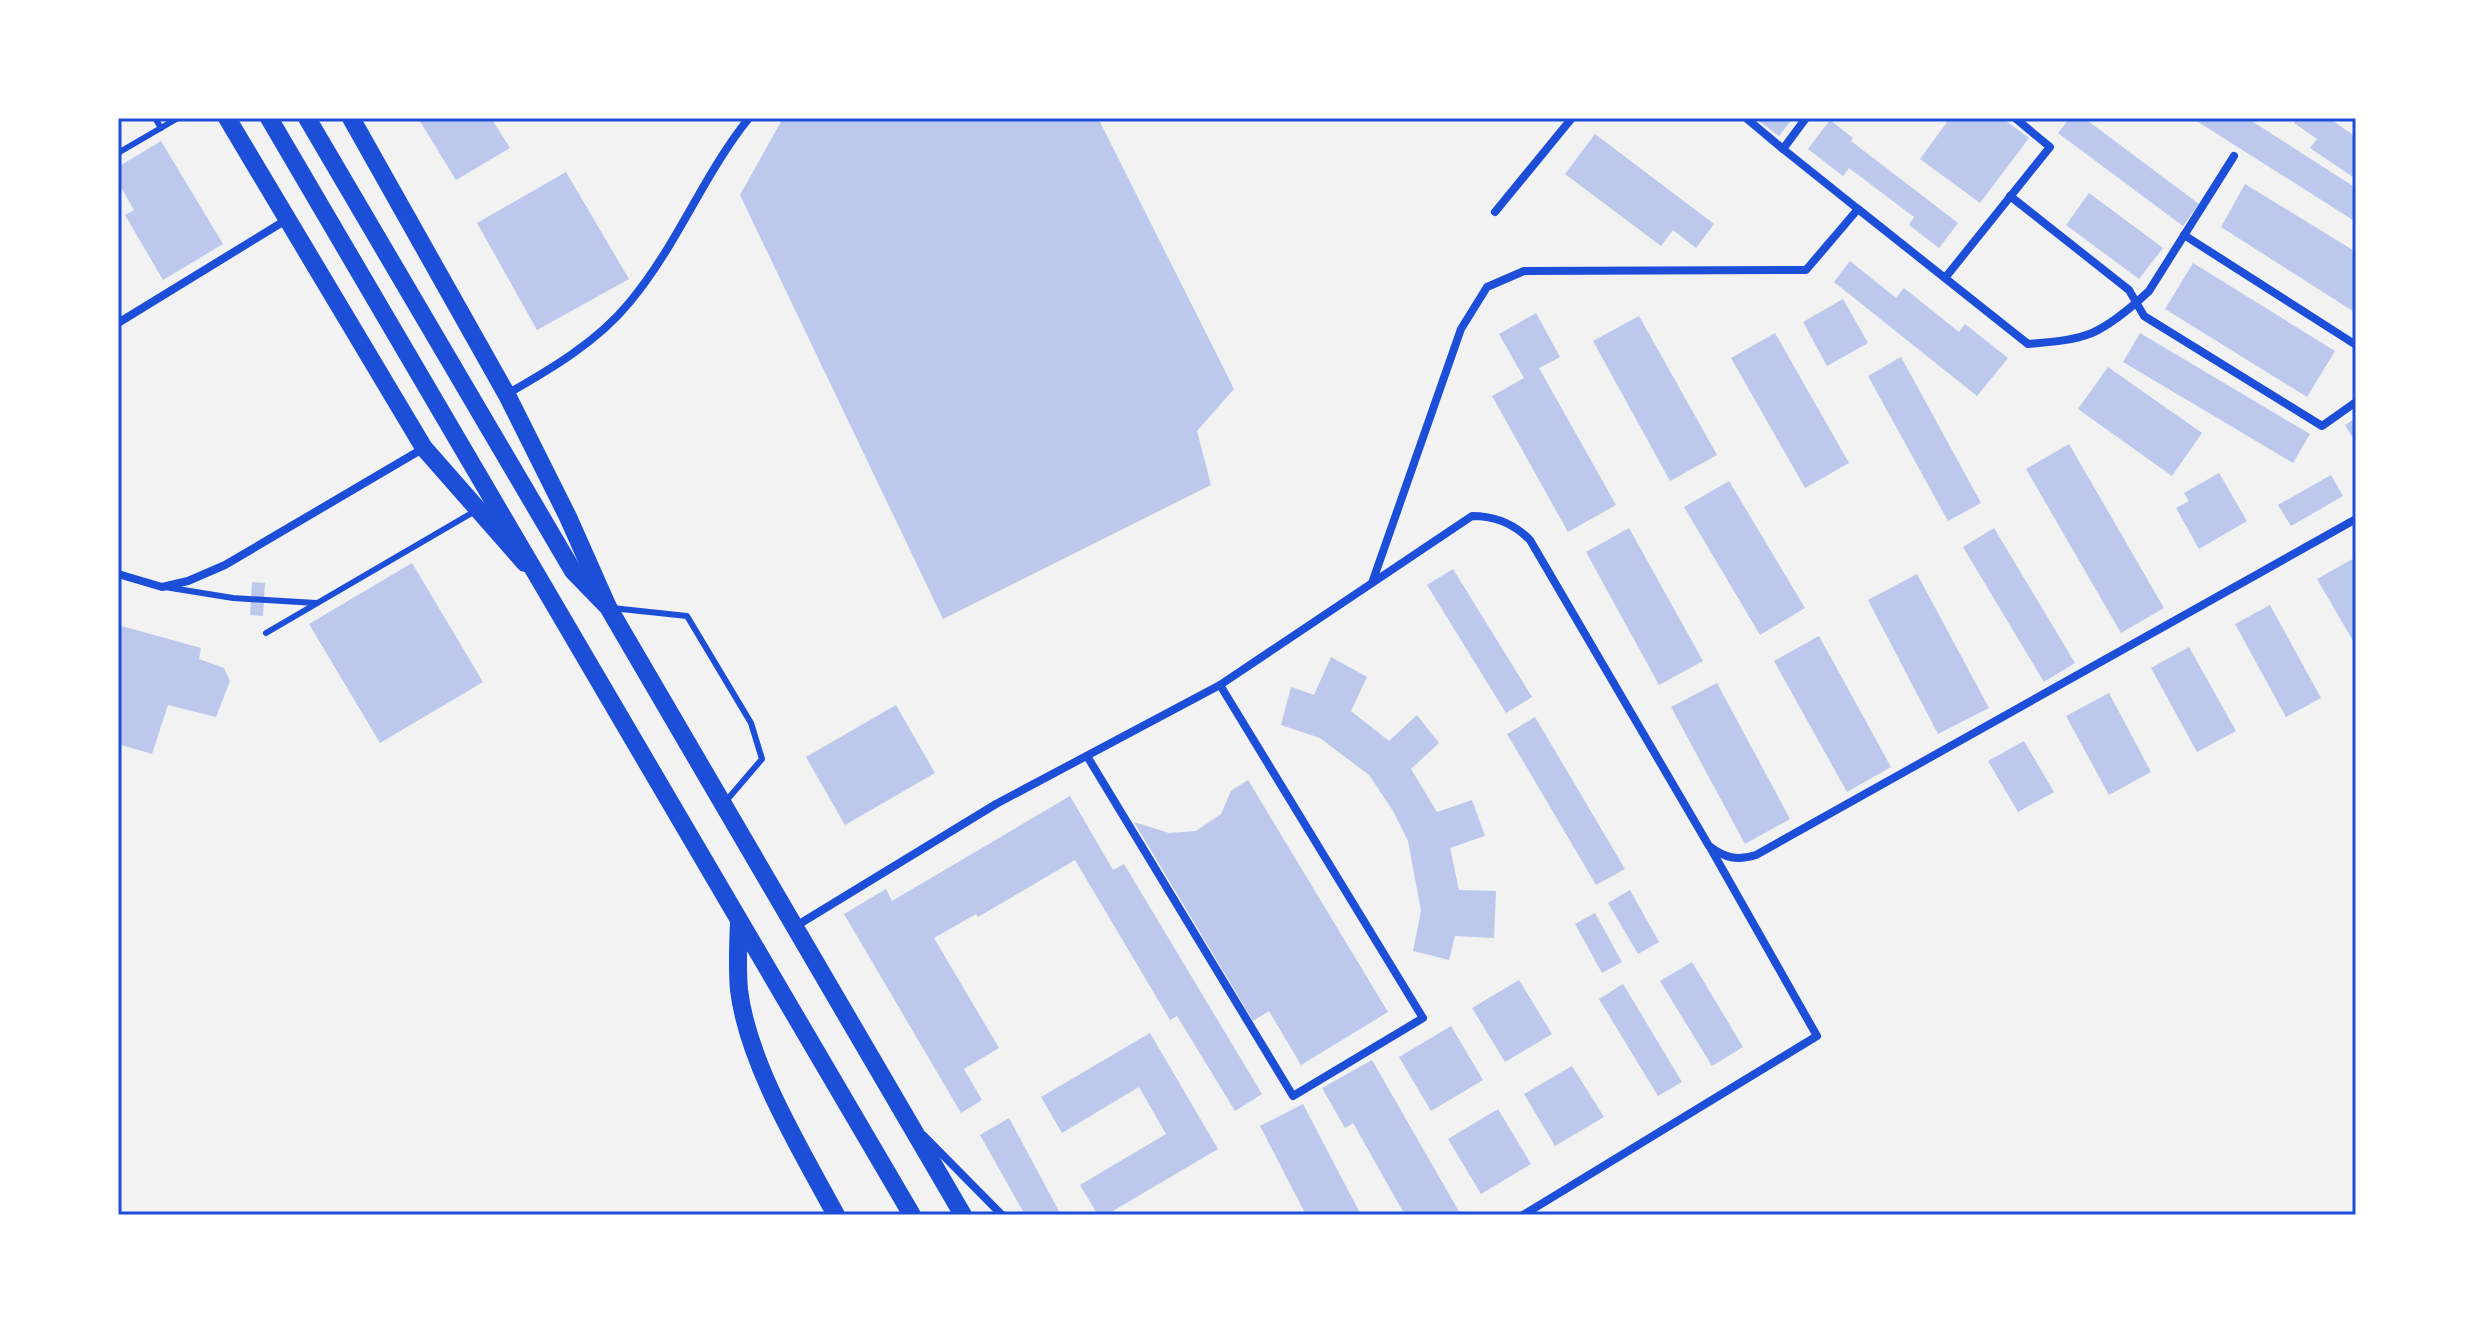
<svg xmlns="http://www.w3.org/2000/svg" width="2474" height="1333" font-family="'Noto Sans',sans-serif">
  <rect width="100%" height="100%" fill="#f2f2f2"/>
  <g fill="#bdc9ec">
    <polygon points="418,118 491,118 510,148 456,180"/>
    <polygon points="783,118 1098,118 1234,389 1197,431 1211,485 943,619 740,195"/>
    <polygon points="1755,118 1793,118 1779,136"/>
    <polygon points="1950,118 2002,118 2029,138 1980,203 1920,159"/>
    <polygon points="2070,118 2084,118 2199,204 2183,226 2058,133"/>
    <polygon points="2192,118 2247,118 2356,188 2356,222"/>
    <polygon points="2297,118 2329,118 2356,137 2356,179 2310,148 2317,139 2294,123"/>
    <polygon points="1830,120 1853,138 1851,141 1958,223 1939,248 1909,225 1914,217 1849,168 1843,176 1808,149"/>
    <polygon points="1595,134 1714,224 1696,248 1673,230 1661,246 1565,174"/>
    <polygon points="161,141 223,244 163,280 125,215 134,210 118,182 118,167"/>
    <polygon points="566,172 629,279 537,330 477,223"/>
    <polygon points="2245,184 2356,252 2356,313 2221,227"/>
    <polygon points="2089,193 2163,248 2139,279 2066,225"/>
    <polygon points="1850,261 1896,298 1904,288 1959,332 1965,324 2008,358 1977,396 1834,282"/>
    <polygon points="2193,263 2335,351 2307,397 2165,309"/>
    <polygon points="1843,299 1868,343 1827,366 1803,322"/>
    <polygon points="1536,313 1560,357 1539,368 1616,505 1568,532 1492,396 1524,378 1499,334"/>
    <polygon points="1639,316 1717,455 1670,481 1593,341"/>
    <polygon points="1775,333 1849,463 1805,488 1731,358"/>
    <polygon points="2140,333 2310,434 2293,463 2123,362"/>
    <polygon points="1901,357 1981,503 1948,521 1868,376"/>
    <polygon points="2108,367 2202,433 2172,476 2078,409"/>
    <polygon points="2356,418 2356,443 2345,425"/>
    <polygon points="2069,444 2164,608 2121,633 2026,469"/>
    <polygon points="2219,473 2247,521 2199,549 2176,508 2189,501 2184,493"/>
    <polygon points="2331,475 2343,496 2291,526 2278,505"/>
    <polygon points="1729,481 1805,608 1760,635 1684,507"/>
    <polygon points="1629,528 1703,661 1659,685 1586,552"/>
    <polygon points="1994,528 2075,663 2044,682 1963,547"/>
    <polygon points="2356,557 2356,646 2317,579"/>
    <polygon points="412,563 483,682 380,743 309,624"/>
    <polygon points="1453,569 1532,697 1506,713 1427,585"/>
    <polygon points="1917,574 1989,708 1938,734 1868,600"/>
    <polygon points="252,582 265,583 263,616 250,615"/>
    <polygon points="2270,605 2321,698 2286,717 2235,624"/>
    <polygon points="118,625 201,648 199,659 224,668 230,681 216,717 168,705 152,754 118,744"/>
    <polygon points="1819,636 1891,767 1847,792 1774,661"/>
    <polygon points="2189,647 2236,731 2197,752 2151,668"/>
    <polygon points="1331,657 1367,677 1351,711 1389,741 1417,715 1439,743 1411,769 1437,812 1472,800 1485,836 1450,848 1459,890 1496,891 1494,938 1455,936 1449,960 1413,951 1421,911 1408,841 1393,811 1369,775 1320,738 1281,725 1291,687 1314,695"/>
    <polygon points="1717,683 1790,819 1745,844 1671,707"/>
    <polygon points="2109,693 2151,772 2109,795 2066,716"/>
    <polygon points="896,705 935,773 845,825 806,757"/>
    <polygon points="1535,717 1625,869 1596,885 1507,734"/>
    <polygon points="2024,741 2054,792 2018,812 1988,761"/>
    <polygon points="1248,780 1388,1012 1301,1065 1269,1011 1253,1021 1134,822 1169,833 1196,831 1221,814 1231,791"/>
    <polygon points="1070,796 1113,870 1124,864 1262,1094 1235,1111 1177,1016 1170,1020 1075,860 978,917 976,914 934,938 999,1048 964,1069 982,1100 961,1113 844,914 886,889 892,901"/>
    <polygon points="1630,890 1659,942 1638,954 1608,903"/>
    <polygon points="1595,913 1622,962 1602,973 1575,924"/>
    <polygon points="1692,962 1743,1047 1712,1066 1660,981"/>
    <polygon points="1519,980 1552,1034 1505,1062 1472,1008"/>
    <polygon points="1623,984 1682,1082 1658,1096 1599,999"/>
    <polygon points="1451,1026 1483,1080 1431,1111 1399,1057"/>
    <polygon points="1150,1033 1218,1149 1106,1215 1098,1215 1080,1185 1166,1134 1139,1087 1062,1133 1041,1097"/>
    <polygon points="1372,1060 1461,1215 1405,1215 1353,1123 1345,1128 1322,1088"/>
    <polygon points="1572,1066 1604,1117 1555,1146 1524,1094"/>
    <polygon points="1303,1104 1361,1215 1306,1215 1260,1126"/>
    <polygon points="1498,1109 1531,1164 1481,1194 1448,1139"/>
    <polygon points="1009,1118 1061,1215 1025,1215 980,1135"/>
  </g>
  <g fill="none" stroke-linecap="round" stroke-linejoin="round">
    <g stroke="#1d4ed8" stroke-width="6">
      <polyline points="155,118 161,128"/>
      <polyline points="118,153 178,118"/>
      <polyline points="165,587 233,598 316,603"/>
      <polyline points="612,608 687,616 751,723 762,759 726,801"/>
      <polyline points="266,633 477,510"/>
    </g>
    <g stroke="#1d4ed8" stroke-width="8">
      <polyline points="1746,118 1783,149"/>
      <polyline points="2010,196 2129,290 2144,316 2322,426 2356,402"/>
      <path d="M 1858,209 L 2028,344 C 2049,342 2072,341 2092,333 C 2112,324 2133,306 2149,291 L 2234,156"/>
      <polyline points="1495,212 1572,118"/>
      <polyline points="2184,235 2356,345"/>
      <polyline points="1945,278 2050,147 2015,118"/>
      <polyline points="118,323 286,220"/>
      <path d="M 507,394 C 551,369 597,342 629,303 C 677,246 703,175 749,118"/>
      <polyline points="118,574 162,587 188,581 225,565 424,448"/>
      <polyline points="1372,583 1461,329 1487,287 1524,271 1806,270 1858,209 1783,149 1806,118"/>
      <polyline points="1087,756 1293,1096 1423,1018 1220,685"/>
      <path d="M 796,926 L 996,804 L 1220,685 L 1472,516 C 1495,516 1513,523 1530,540 L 1709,846 C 1725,858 1737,861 1756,855 L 2356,519"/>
      <polyline points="924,1136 1002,1215"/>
      <polyline points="1523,1215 1817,1036 1711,849"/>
    </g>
    <g stroke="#1d4ed8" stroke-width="18">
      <polyline points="227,118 424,448 525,563"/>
      <polyline points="351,118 507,395 568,517 607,605"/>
      <path d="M 739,922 C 738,945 737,967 739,990 C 748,1064 801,1150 836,1215"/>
    </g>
    <g stroke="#1d4ed8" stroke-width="18">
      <polyline points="269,118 912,1215"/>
      <polyline points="307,118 573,571 608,607 963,1215"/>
    </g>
  </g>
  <rect width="2474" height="1333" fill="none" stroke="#ffffff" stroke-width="240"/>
  <rect x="120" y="120" width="2234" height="1093" fill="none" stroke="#1d4ed8" stroke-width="3"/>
</svg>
